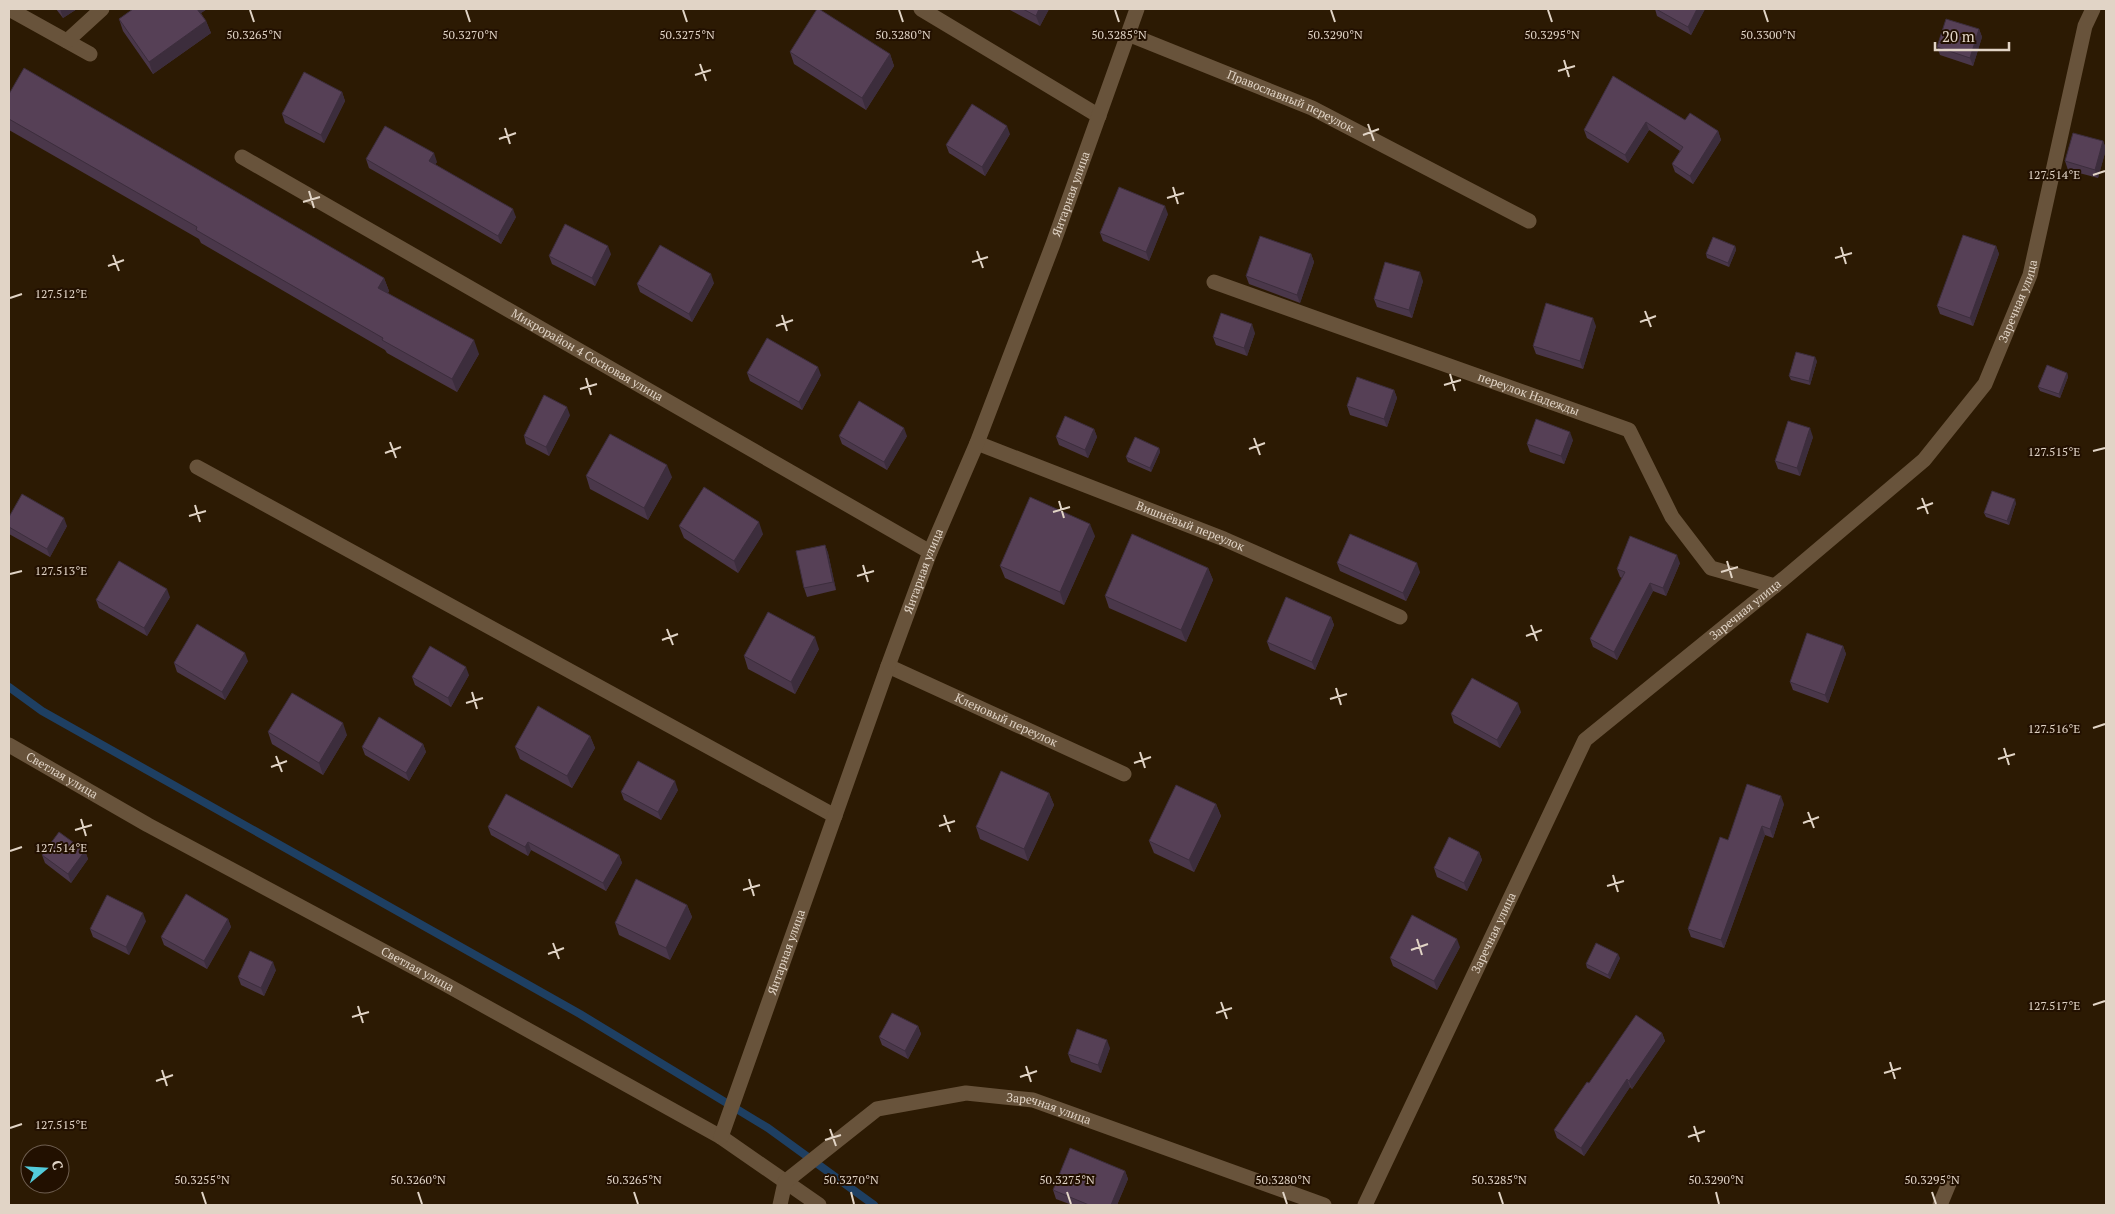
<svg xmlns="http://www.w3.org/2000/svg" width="2115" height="1214" font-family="'PT Serif',serif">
  <rect width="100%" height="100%" fill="#2c1a03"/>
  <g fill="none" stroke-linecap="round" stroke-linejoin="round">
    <polyline stroke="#1e3f62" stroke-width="8" points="9,687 42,711 580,1014 768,1128 874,1205"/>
    <g stroke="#68533b" stroke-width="15">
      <polyline points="9,9 90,54"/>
      <polyline points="921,9 1099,116"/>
      <path id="s1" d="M 1128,34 L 1312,108 L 1529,221"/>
      <polyline points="67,41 102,9"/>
      <path id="s2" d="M 242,157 L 930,552"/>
      <path id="s3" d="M 1214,282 L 1629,430 L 1672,517 L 1711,568 L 1775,586"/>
      <path id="s4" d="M 977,443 L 1224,539 L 1400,617"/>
      <polyline points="197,467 835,816"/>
      <path id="s5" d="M 888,666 L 1124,774"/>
      <path id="s6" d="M 9,745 L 148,825 L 445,984 L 721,1137 L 819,1205"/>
      <path id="s7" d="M 721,1137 L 888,666 L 930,552 L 977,443 L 1053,244 L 1137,9"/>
      <path id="s8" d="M 780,1205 L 785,1182 L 877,1109 L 966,1093 L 1033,1100 L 1324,1205"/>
      <path id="s9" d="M 1365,1205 L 1585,740 L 1787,576 L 1924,460 L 1985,384 L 2030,275 L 2085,26 L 2093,9"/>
      <polyline points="1940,1205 1950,1181"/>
    </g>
  </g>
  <g fill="#4a374a">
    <polygon points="56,9 77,9 63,18"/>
    <polygon points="133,9 207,9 201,13 206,21 211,33 153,74 123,31 119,19"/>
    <polygon points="1008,9 1049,9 1040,26"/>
    <polygon points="1655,9 1705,9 1691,35 1657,16"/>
    <polygon points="1979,29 1982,37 1973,66 1940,55 1937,47"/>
    <polygon points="790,52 890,54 894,66 866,110 794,64"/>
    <polygon points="1613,76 1685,120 1718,131 1721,140 1693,184 1675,172 1672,164 1680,151 1649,130 1628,163 1587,138 1584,130"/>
    <polygon points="342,92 345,101 324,143 285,123 282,114"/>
    <polygon points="9,94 384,278 389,291 388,293 479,354 457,392 387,353 385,350 201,243 199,239 9,130"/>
    <polygon points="1010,134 985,176 949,153 946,145"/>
    <polygon points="2103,141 2106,149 2098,178 2068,170 2065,161"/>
    <polygon points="366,159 437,162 435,164 516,217 501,244 369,168"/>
    <polygon points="1168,214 1149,261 1103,241 1100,233"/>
    <polygon points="1735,246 1736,250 1729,267 1707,258 1706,254"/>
    <polygon points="1996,246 1999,254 1973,326 1940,314 1937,306"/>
    <polygon points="611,254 595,286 552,264 549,256"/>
    <polygon points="1311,254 1314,262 1300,303 1249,284 1246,276"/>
    <polygon points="1423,281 1412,318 1377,307 1374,299"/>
    <polygon points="714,283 692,322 640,292 637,284"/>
    <polygon points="1596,326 1583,369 1536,354 1533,346"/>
    <polygon points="1255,333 1247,356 1216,345 1213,337"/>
    <polygon points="1817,361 1810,385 1791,380 1789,376"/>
    <polygon points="747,373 821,375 802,410 750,381"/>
    <polygon points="2067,373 2068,377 2060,398 2040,391 2038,387"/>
    <polygon points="1394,390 1397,398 1387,427 1350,415 1347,406"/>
    <polygon points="570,415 549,456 526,444 524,436"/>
    <polygon points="1094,429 1097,437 1088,458 1059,445 1056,437"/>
    <polygon points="839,436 907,436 887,470 842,444"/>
    <polygon points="1813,437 1800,476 1778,469 1775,461"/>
    <polygon points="1573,440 1564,464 1530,452 1527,444"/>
    <polygon points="1159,448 1160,452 1151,472 1128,462 1126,457"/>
    <polygon points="586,476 672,477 648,520 590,489"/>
    <polygon points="2016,503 2009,525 1986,517 1984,513"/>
    <polygon points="9,517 67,526 50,557 9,534"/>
    <polygon points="679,526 763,534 738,573 684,538"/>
    <polygon points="1095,536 1064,605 1005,578 1000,566"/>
    <polygon points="825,545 828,553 836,590 807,597 804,588"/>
    <polygon points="1337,563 1420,572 1406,601 1340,571"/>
    <polygon points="1680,563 1666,596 1653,591 1617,660 1593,647 1590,639 1622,578 1620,577 1617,569"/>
    <polygon points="1208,568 1213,580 1186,642 1109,608 1105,596"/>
    <polygon points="170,597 147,636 99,608 96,600"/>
    <polygon points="1331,617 1334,625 1315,670 1270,650 1267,642"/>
    <polygon points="1843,646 1846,654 1828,703 1793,690 1790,682"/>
    <polygon points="819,649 795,694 748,669 744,656"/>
    <polygon points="248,661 225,700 177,672 174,663"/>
    <polygon points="469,675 451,707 415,685 412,677"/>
    <polygon points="1521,712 1500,748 1454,723 1451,714"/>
    <polygon points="268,732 347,735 323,775 272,744"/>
    <polygon points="590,736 595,748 572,788 520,759 515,747"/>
    <polygon points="423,744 426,752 409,781 365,755 362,747"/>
    <polygon points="678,790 661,820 624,800 621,792"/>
    <polygon points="1049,793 1054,805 1028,861 980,839 976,827"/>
    <polygon points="1216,804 1221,816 1194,872 1154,853 1149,841"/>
    <polygon points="1784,804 1773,838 1765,835 1724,948 1691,937 1688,929 1728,840"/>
    <polygon points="488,827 619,855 622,863 606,891 531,850 528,856 491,835"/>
    <polygon points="85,851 88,859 71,883 45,863 42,855"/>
    <polygon points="1479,852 1482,860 1467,891 1437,877 1434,868"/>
    <polygon points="687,905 692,917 670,960 619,935 615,923"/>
    <polygon points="228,919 231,927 207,969 164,945 161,937"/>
    <polygon points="146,921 129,955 93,937 90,929"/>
    <polygon points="1460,947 1437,990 1393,966 1390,958"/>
    <polygon points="1620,958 1610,979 1587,968 1586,964"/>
    <polygon points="276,970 264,996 241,985 238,977"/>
    <polygon points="918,1026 921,1034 908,1059 882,1045 879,1037"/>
    <polygon points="1662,1033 1665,1041 1632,1089 1630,1087 1584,1156 1557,1138 1554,1130 1589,1083"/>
    <polygon points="1110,1048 1101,1073 1071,1062 1068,1054"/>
    <polygon points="1125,1171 1128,1179 1117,1205 1072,1205 1056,1199 1053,1190"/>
  </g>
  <g fill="#3c2d3c">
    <polygon points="60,9 77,9 63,18"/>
    <polygon points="195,9 207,9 198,15"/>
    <polygon points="1039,9 1049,9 1040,26 1036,16"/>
    <polygon points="1697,9 1705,9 1691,35 1688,27"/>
    <polygon points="206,21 211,33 153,74 149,62"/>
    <polygon points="1979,29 1982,37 1973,66 1970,58"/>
    <polygon points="890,54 894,66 866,110 862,98"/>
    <polygon points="342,92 345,101 324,143 321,135"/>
    <polygon points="1646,122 1649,130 1628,163 1625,155"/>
    <polygon points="1007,126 1010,134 985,176 982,167"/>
    <polygon points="1718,131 1721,140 1693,184 1690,176"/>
    <polygon points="2103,141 2106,149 2098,178 2095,170"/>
    <polygon points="434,153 437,162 432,169 429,161"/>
    <polygon points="1165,206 1168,214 1149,261 1146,252"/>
    <polygon points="513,209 516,217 501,244 498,236"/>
    <polygon points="608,246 611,254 595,286 592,278"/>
    <polygon points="1735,246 1736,250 1729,267 1728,263"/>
    <polygon points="1996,246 1999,254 1973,326 1970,318"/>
    <polygon points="1311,254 1314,262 1300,303 1297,295"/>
    <polygon points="1420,272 1423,281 1412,318 1409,310"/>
    <polygon points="711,274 714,283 692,322 689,314"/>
    <polygon points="384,278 389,291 383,302 378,288"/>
    <polygon points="1593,318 1596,326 1583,369 1580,361"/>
    <polygon points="1252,324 1255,333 1247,356 1244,348"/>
    <polygon points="474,340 479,354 457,392 452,379"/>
    <polygon points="1815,357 1817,361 1810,385 1809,381"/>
    <polygon points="818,367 821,375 802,410 799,402"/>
    <polygon points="2067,373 2068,377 2060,398 2059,394"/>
    <polygon points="1394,390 1397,398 1387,427 1384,419"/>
    <polygon points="567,407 570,415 549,456 546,447"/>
    <polygon points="904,428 907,436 887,470 884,462"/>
    <polygon points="1810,428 1813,437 1800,476 1797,468"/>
    <polygon points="1094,429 1097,437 1088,458 1085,450"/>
    <polygon points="1570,432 1573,440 1564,464 1561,456"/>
    <polygon points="1159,448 1160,452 1151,472 1150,468"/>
    <polygon points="667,465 672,477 648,520 644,508"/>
    <polygon points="2015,499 2016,503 2009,525 2007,521"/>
    <polygon points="64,518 67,526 50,557 47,549"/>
    <polygon points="759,522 763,534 738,573 734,561"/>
    <polygon points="1090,524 1095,536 1064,605 1060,592"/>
    <polygon points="825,545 828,553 836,590 833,582"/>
    <polygon points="1677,555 1680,563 1666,596 1663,588"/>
    <polygon points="1417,563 1420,572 1406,601 1403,593"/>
    <polygon points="1208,568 1213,580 1186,642 1181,630"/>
    <polygon points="1650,583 1653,591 1617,660 1614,652"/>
    <polygon points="167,589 170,597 147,636 144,628"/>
    <polygon points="1331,617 1334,625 1315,670 1312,662"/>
    <polygon points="815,637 819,649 795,694 791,682"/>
    <polygon points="1843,646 1846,654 1828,703 1825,695"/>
    <polygon points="245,653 248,661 225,700 222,692"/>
    <polygon points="466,667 469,675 451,707 448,698"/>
    <polygon points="1518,703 1521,712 1500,748 1497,740"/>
    <polygon points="343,723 347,735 323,775 319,763"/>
    <polygon points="590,736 595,748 572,788 567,776"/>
    <polygon points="423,744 426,752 409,781 406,773"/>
    <polygon points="675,781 678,790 661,820 658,812"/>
    <polygon points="1049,793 1054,805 1028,861 1024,849"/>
    <polygon points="1781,796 1784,804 1773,838 1770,829"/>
    <polygon points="1216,804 1221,816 1194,872 1189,860"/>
    <polygon points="1762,826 1765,835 1724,948 1721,940"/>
    <polygon points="528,842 531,850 528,856 525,847"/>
    <polygon points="85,851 88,859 71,883 68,874"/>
    <polygon points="1479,852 1482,860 1467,891 1464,883"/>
    <polygon points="619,855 622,863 606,891 603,883"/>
    <polygon points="687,905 692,917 670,960 666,948"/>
    <polygon points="143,913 146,921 129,955 126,947"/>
    <polygon points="228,919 231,927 207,969 204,961"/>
    <polygon points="1457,939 1460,947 1437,990 1434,981"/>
    <polygon points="1618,954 1620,958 1610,979 1608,975"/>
    <polygon points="273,962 276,970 264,996 261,988"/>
    <polygon points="918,1026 921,1034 908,1059 905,1051"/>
    <polygon points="1662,1033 1665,1041 1632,1089 1629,1081"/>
    <polygon points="1107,1040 1110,1048 1101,1073 1098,1065"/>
    <polygon points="1627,1079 1630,1087 1584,1156 1581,1148"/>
    <polygon points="1125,1171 1128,1179 1117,1205 1111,1205"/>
  </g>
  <g fill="#564056" stroke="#3c2d3c">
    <polygon points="133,9 197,9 206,21 149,62 119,19"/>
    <polygon points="817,9 819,9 890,54 862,98 790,52"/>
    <polygon points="1023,9 1039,9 1036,16"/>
    <polygon points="1656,9 1697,9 1688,27"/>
    <polygon points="1946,19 1979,29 1970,58 1937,47"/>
    <polygon points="24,68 384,278 378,288 474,340 452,379 382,340 383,338 196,230 197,227 9,119 9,94"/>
    <polygon points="304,72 342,92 321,135 282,114"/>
    <polygon points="1613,76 1685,120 1690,113 1718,131 1690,176 1672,164 1683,147 1646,122 1625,155 1584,130"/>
    <polygon points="972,104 1007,126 982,167 946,145"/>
    <polygon points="385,126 434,153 429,161 513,209 498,236 366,159"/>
    <polygon points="2073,133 2103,141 2095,170 2065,161"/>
    <polygon points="1119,187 1165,206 1146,252 1100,233"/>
    <polygon points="565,224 608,246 592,278 549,256"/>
    <polygon points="1963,235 1996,246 1970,318 1937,306"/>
    <polygon points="1260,236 1311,254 1297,295 1246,276"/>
    <polygon points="1713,237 1735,246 1728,263 1706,254"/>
    <polygon points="660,245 711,274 689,314 637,284"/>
    <polygon points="1385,262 1420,272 1409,310 1374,299"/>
    <polygon points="1546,303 1593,318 1580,361 1533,346"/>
    <polygon points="1221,313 1252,324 1244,348 1213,337"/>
    <polygon points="767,338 818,367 799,402 747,373"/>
    <polygon points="1796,352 1815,357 1809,381 1789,376"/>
    <polygon points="2047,365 2067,373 2059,394 2038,387"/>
    <polygon points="1357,377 1394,390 1384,419 1347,406"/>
    <polygon points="544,395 567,407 546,447 524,436"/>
    <polygon points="859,401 904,428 884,462 839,436"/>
    <polygon points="1065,416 1094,429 1085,450 1056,437"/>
    <polygon points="1536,419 1570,432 1561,456 1527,444"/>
    <polygon points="1788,421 1810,428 1797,468 1775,461"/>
    <polygon points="610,434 667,465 644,508 586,476"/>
    <polygon points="1135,437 1159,448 1150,468 1126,457"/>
    <polygon points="704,487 759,522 734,561 679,526"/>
    <polygon points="1992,491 2015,499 2007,521 1984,513"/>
    <polygon points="22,494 64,518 47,549 9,527 9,517"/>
    <polygon points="1030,497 1090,524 1060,592 1000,566"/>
    <polygon points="1132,534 1208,568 1181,630 1105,596"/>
    <polygon points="1350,534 1417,563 1403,593 1337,563"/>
    <polygon points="1630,536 1677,555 1663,588 1650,583 1614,652 1590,639 1625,572 1617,569"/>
    <polygon points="825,545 833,582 804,588 796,551"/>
    <polygon points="119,561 167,589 144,628 96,600"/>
    <polygon points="1286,597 1331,617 1312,662 1267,642"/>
    <polygon points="768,612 815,637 791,682 744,656"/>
    <polygon points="197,624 245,653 222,692 174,663"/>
    <polygon points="1807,633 1843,646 1825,695 1790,682"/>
    <polygon points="430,646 466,667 448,698 412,677"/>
    <polygon points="1472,678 1518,703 1497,740 1451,714"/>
    <polygon points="292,693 343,723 319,763 268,732"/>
    <polygon points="538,706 590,736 567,776 515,747"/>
    <polygon points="379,717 423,744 406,773 362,747"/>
    <polygon points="638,761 675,781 658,812 621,792"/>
    <polygon points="1001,771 1049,793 1024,849 976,827"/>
    <polygon points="1747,784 1781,796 1770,829 1762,826 1721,940 1688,929 1720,837 1728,840"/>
    <polygon points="1176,785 1216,804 1189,860 1149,841"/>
    <polygon points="506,794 619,855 603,883 528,842 525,847 488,827"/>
    <polygon points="59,832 85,851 68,874 42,855"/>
    <polygon points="1449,837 1479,852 1464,883 1434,868"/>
    <polygon points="636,879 687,905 666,948 615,923"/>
    <polygon points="186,894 228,919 204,961 161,937"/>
    <polygon points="107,895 143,913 126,947 90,929"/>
    <polygon points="1412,915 1457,939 1434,981 1390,958"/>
    <polygon points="1596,943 1618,954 1608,975 1586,964"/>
    <polygon points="250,951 273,962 261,988 238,977"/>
    <polygon points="892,1013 918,1026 905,1051 879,1037"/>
    <polygon points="1636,1015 1662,1033 1629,1081 1627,1079 1581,1148 1554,1130 1587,1082 1589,1083"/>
    <polygon points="1077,1029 1107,1040 1098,1065 1068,1054"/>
    <polygon points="1070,1148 1125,1171 1111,1205 1089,1205 1053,1190"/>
  </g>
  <path fill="none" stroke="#e1d4c6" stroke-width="2" d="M 250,10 L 254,22M 466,10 L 470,22M 683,10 L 687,22M 899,10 L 903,22M 1115,10 L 1119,22M 1331,10 L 1335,22M 1548,10 L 1552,22M 1764,10 L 1768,22M 1564,60 L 1569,77M 700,64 L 706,81M 1558,71 L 1575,66M 695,75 L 711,70M 1368,124 L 1374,141M 505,128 L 510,144M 1363,135 L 1379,129M 499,139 L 516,133M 2093,175 L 2105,171M 1173,187 L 1178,204M 309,191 L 314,208M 1167,198 L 1184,193M 303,202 L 320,197M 1841,247 L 1846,264M 977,251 L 983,268M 113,255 L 119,271M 1835,258 L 1852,253M 972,262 L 988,257M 108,266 L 124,260M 10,298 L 22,294M 1645,311 L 1651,327M 782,315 L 787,331M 1640,322 L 1656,316M 776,326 L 793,320M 1450,374 L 1455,391M 586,378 L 591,395M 1444,385 L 1461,380M 580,389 L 597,384M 1254,438 L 1260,455M 390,442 L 396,458M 1249,449 L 1265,443M 2093,451 L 2105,448M 385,453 L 401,447M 1922,498 L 1928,514M 1059,501 L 1064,518M 195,505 L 200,522M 1917,509 L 1933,503M 1053,512 L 1070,507M 189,516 L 206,511M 1727,561 L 1732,578M 863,565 L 868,582M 1721,572 L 1738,567M 10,574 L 22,571M 857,576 L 874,571M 1531,625 L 1537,641M 667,629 L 673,645M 1526,636 L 1542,630M 662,640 L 678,634M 1336,688 L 1341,705M 472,692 L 477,709M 1330,699 L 1347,694M 466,703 L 483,698M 2093,728 L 2105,724M 2004,748 L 2009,765M 1140,752 L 1145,768M 276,756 L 282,772M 1998,759 L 2015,754M 1134,763 L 1151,757M 271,767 L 287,761M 1808,812 L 1814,828M 944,815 L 950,832M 81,819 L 86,836M 1803,823 L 1819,817M 939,826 L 955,821M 75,830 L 92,825M 10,851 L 22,847M 1613,875 L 1618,892M 749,879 L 754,896M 1607,886 L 1624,881M 743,890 L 760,885M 1417,939 L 1422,955M 553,943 L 559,959M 1411,950 L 1428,944M 548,954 L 564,948M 1221,1002 L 1227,1019M 2093,1005 L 2105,1001M 358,1006 L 363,1023M 1216,1013 L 1232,1008M 352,1017 L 369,1012M 1890,1062 L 1895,1079M 1026,1066 L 1031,1082M 162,1070 L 167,1086M 1884,1073 L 1901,1068M 1020,1077 L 1037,1071M 156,1081 L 173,1075M 1694,1126 L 1699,1142M 10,1128 L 22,1124M 830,1129 L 836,1146M 1688,1137 L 1705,1131M 825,1140 L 841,1135M 202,1192 L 206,1204M 418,1192 L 422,1204M 634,1192 L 638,1204M 851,1192 L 854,1204M 1067,1192 L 1071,1204M 1283,1192 L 1287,1204M 1499,1192 L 1503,1204M 1716,1192 L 1719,1204M 1932,1192 L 1936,1204"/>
  <g text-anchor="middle" stroke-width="4" stroke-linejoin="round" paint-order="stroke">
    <g font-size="12" fill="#e1d4c6" stroke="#221000">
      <text dy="4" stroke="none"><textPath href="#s1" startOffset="176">Православный переулок</textPath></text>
      <text dy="4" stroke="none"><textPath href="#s7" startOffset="1006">Янтарная улица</textPath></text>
      <text dy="4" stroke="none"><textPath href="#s9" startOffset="1141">Заречная улица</textPath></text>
      <text dy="4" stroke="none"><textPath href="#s2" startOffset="398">Микрорайон 4 Сосновая улица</textPath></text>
      <text dy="4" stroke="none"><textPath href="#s3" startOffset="334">переулок Надежды</textPath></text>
      <text dy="4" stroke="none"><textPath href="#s4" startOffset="229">Вишнёвый переулок</textPath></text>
      <text dy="4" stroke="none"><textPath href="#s7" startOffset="601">Янтарная улица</textPath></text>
      <text dy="4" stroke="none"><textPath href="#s9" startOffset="721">Заречная улица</textPath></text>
      <text dy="4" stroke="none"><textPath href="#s5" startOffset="130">Кленовый переулок</textPath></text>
      <text dy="4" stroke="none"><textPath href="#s6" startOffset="61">Светлая улица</textPath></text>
      <text dy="4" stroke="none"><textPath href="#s9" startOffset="301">Заречная улица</textPath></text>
      <text dy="4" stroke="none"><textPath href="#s7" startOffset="196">Янтарная улица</textPath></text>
      <text dy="4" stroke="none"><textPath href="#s6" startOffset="466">Светлая улица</textPath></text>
      <text dy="4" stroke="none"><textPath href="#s8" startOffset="316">Заречная улица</textPath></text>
    </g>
  </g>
  <g font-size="12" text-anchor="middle" fill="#e1d4c6" stroke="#221000" stroke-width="4" stroke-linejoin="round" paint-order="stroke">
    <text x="254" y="39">50.3265°N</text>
    <text x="470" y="39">50.3270°N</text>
    <text x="687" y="39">50.3275°N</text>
    <text x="903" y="39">50.3280°N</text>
    <text x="1119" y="39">50.3285°N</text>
    <text x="1335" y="39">50.3290°N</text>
    <text x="1552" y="39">50.3295°N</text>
    <text x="1768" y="39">50.3300°N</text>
    <text x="2054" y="179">127.514°E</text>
    <text x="61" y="298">127.512°E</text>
    <text x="2054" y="456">127.515°E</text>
    <text x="61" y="575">127.513°E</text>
    <text x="2054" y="733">127.516°E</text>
    <text x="61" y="852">127.514°E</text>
    <text x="2054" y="1010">127.517°E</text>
    <text x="61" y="1129">127.515°E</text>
    <text x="202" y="1184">50.3255°N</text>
    <text x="418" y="1184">50.3260°N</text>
    <text x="634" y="1184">50.3265°N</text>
    <text x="851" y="1184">50.3270°N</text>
    <text x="1067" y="1184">50.3275°N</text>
    <text x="1283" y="1184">50.3280°N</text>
    <text x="1499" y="1184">50.3285°N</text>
    <text x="1716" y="1184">50.3290°N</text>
    <text x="1932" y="1184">50.3295°N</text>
  </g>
  <rect width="2115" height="1214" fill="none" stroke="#e1d4c6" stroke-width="20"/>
  <g transform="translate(45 1169) rotate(72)"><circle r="24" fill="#221000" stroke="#6e5e4f"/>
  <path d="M0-4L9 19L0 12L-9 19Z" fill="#53cbda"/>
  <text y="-8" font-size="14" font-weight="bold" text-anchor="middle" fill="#e1d4c6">С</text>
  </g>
  <path d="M1935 42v8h74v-8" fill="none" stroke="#e1d4c6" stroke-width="2.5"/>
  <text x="1942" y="42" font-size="15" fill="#e1d4c6" stroke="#221000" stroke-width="4" paint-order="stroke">20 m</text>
</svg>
